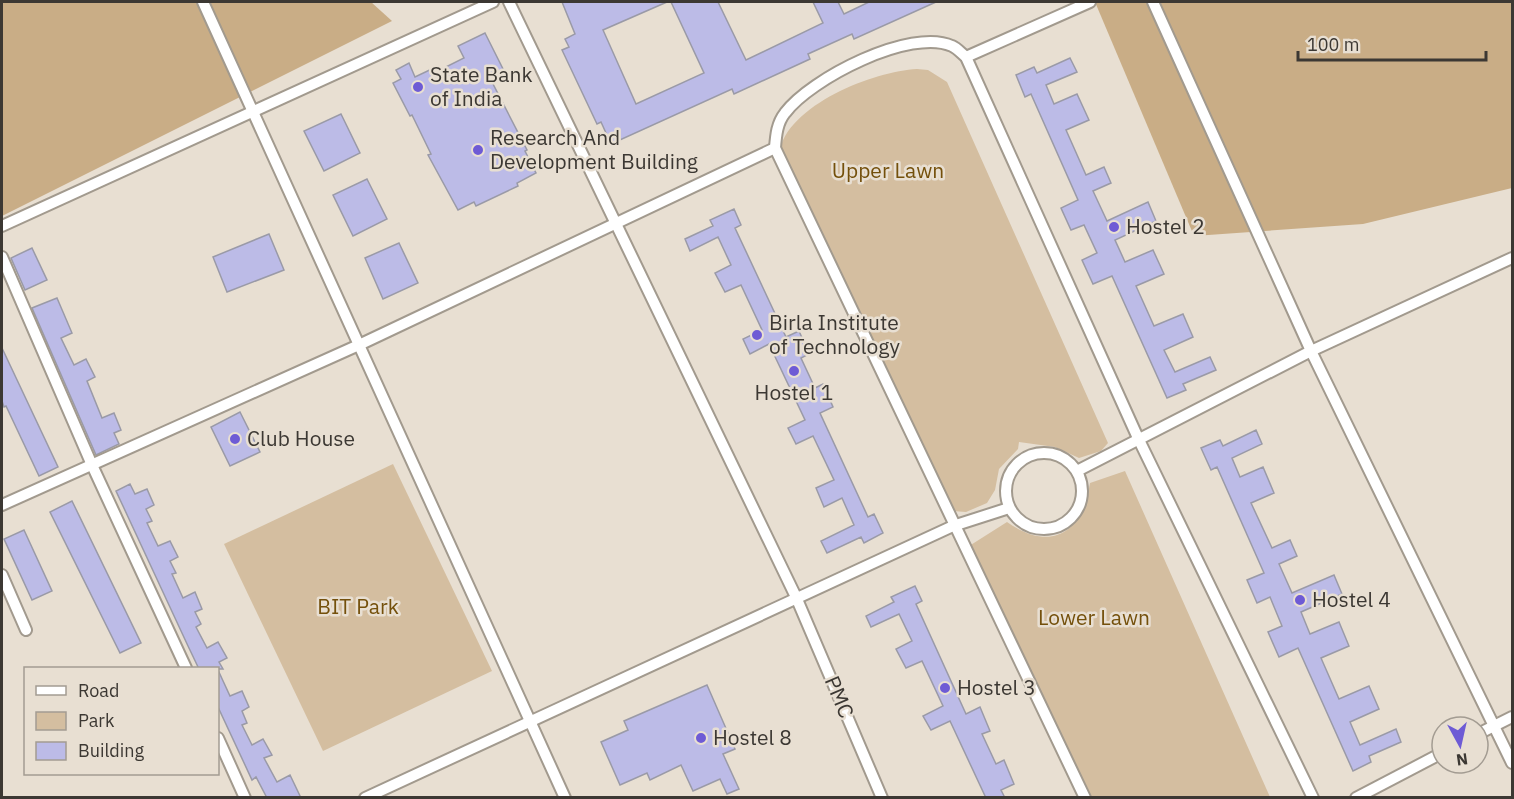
<svg xmlns="http://www.w3.org/2000/svg" width="1514" height="799" font-family="'IBM Plex Sans',sans-serif">
  <rect width="100%" height="100%" fill="#e8dfd2"/>
  <g fill="#d4bea0">
    <path d="M 917,69 L 928,70 L 947,82 L 1108,443 L 1101,451 L 1079,458 L 1055,447 L 1019,442 L 1018,449 L 999,469 L 995,490 L 987,503 L 966,512 L 953,511 L 779,153 C 787,105 874,71 917,69 Z"/>
    <polygon points="393,464 492,671 323,751 224,544"/>
    <path d="M 1125,471 L 1270,797 L 1078,797 L 966,548 L 1007,522 C 1052,553 1082,533 1090,483 Z"/>
  </g>
  <g fill="#c9ad86">
    <polygon points="2,2 371,2 392,21 2,216"/>
    <polygon points="1095,2 1512,2 1512,188 1363,224 1194,236"/>
  </g>
  <g fill="#bcbbe7" stroke="#9a9aa7" stroke-width="1.5">
    <polygon points="562,2 667,2 603,30 636,104 704,73 671,2 718,2 746,60 823,23 813,2 838,2 844,14 869,2 936,2 854,39 852,34 808,54 810,59 734,94 732,89 611,144 601,122 597,124 562,50 569,47 565,39 575,34"/>
    <polygon points="485,33 505,73 491,80 527,150 525,151 536,173 517,183 518,186 476,206 474,202 458,210 428,155 431,154 412,115 410,116 393,83 401,79 396,70 409,63 415,77 438,66 440,70 464,58 458,46"/>
    <polygon points="1070,58 1077,72 1046,85 1054,104 1077,94 1089,120 1066,130 1086,175 1104,167 1111,183 1093,191 1107,221 1148,202 1156,221 1115,240 1125,262 1153,250 1164,274 1136,286 1154,326 1183,314 1193,337 1164,350 1175,372 1210,357 1216,370 1183,384 1186,390 1167,398 1112,276 1093,284 1082,260 1097,253 1084,225 1071,230 1061,208 1078,200 1031,94 1025,97 1016,75 1034,67 1037,73"/>
    <polygon points="341,114 360,153 324,171 304,131"/>
    <polygon points="367,179 387,219 353,236 333,195"/>
    <polygon points="734,209 741,225 735,228 786,337 799,331 809,354 801,358 815,388 823,384 833,407 820,413 868,517 874,514 883,533 864,543 861,537 827,553 821,541 854,525 842,498 824,507 816,488 834,480 813,436 796,444 788,428 805,420 769,344 750,354 743,339 762,330 741,285 725,292 715,273 731,265 718,237 690,251 685,239 713,226 710,220"/>
    <polygon points="269,234 284,270 227,292 213,257"/>
    <polygon points="399,243 418,283 383,299 365,258"/>
    <polygon points="32,248 47,280 25,290 11,258"/>
    <polygon points="57,298 72,333 61,338 74,365 86,359 95,377 87,381 102,418 114,413 121,430 114,433 119,444 96,455 32,308"/>
    <polygon points="2,348 58,467 39,476 6,406 4,407 2,401"/>
    <polygon points="240,412 260,452 230,466 211,427"/>
    <polygon points="1256,430 1262,444 1232,458 1240,477 1263,467 1274,493 1251,503 1272,548 1290,540 1297,556 1279,564 1292,593 1334,575 1342,594 1301,612 1310,634 1339,622 1349,646 1321,658 1339,699 1369,686 1379,709 1350,722 1360,745 1396,729 1401,742 1369,756 1371,762 1353,771 1298,648 1279,657 1268,632 1282,626 1270,597 1257,603 1247,580 1264,573 1217,467 1211,470 1201,448 1220,440 1223,446"/>
    <polygon points="130,484 135,494 147,489 154,505 146,509 152,521 147,523 158,546 170,541 178,557 170,561 176,573 172,574 183,598 195,592 202,609 195,612 201,624 196,627 207,648 218,642 227,658 219,662 223,669 199,669 188,646 116,491"/>
    <polygon points="72,501 141,643 120,653 50,512"/>
    <polygon points="24,530 52,591 32,600 4,539"/>
    <polygon points="915,586 922,601 916,604 966,714 980,707 990,731 982,734 996,764 1004,760 1014,784 1001,790 1005,798 986,798 950,721 931,730 923,716 943,706 922,661 906,668 896,649 912,641 899,614 871,627 866,616 894,602 891,597"/>
    <polygon points="218,670 230,696 242,691 249,707 242,711 247,723 242,725 252,745 263,739 272,755 264,758 277,782 290,775 301,798 267,798 256,777 252,780 218,707"/>
    <polygon points="707,685 735,749 723,754 739,789 727,794 720,779 693,791 681,765 650,780 647,773 620,785 601,742 628,730 624,721"/>
  </g>
  <g fill="none" stroke-linecap="round" stroke-linejoin="round">
    <defs>
      <g id="minor">
        <polyline points="203,2 565,798"/>
        <polyline points="509,2 796,597 882,798"/>
        <polyline points="1153,2 1311,351 1512,763"/>
        <polyline points="966,57 1090,2"/>
        <polyline points="2,226 493,2"/>
        <polyline points="2,257 92,465 186,668"/>
        <circle cx="1044" cy="491" r="38"/>
        <polyline points="1077,471 1311,351 1512,258"/>
        <polyline points="2,505 361,344 775,148"/>
        <polyline points="2,575 26,630"/>
        <polyline points="1478,734 1512,717"/>
        <polyline points="218,738 245,798"/>
        <polyline points="365,798 953,526 1009,508"/>
        <path d="M 1085,798 L 775,148 C 776,135 777,123 785,113 C 810,79 911,27 952,46 C 957,48 962,54 966,57 L 1138,438 L 1313,798"/>
        <polyline points="1356,798 1442,753"/>
      </g>
    </defs>
    <use href="#minor" stroke="#a29a8e" stroke-width="14"/>
    <use href="#minor" stroke="#fff" stroke-width="10"/>
  </g>
  <g fill="#6e5bd5" stroke="#e8dfd2" stroke-width="2">
    <circle cx="418" cy="87" r="6"/>
    <circle cx="478" cy="150" r="6"/>
    <circle cx="1114" cy="227" r="6"/>
    <circle cx="757" cy="335" r="6"/>
    <circle cx="794" cy="371" r="6"/>
    <circle cx="235" cy="439" r="6"/>
    <circle cx="1300" cy="600" r="6"/>
    <circle cx="945" cy="688" r="6"/>
    <circle cx="701" cy="738" r="6"/>
  </g>
  <g text-anchor="middle" stroke-width="5" stroke-linejoin="round" paint-order="stroke">
    <g font-size="21" fill="#3c3833" stroke="#e8dfd2" text-anchor="start">
      <text x="430" y="82">State Bank<tspan x="430" dy="24">of India</tspan></text>
      <text x="490" y="145">Research And<tspan x="490" dy="24">Development Building</tspan></text>
      <text x="1126" y="234">Hostel 2</text>
      <text x="769" y="330">Birla Institute<tspan x="769" dy="24">of Technology</tspan></text>
      <text x="794" y="400" text-anchor="middle">Hostel 1</text>
      <text x="247" y="446">Club House</text>
      <text x="1312" y="607">Hostel 4</text>
      <text x="957" y="695">Hostel 3</text>
      <text x="713" y="745">Hostel 8</text>
    </g>
    <g font-size="21" fill="#74500b" stroke="#e8dfd2">
      <text x="888" y="178">Upper Lawn</text>
      <text x="358" y="614">BIT Park</text>
      <text x="1094" y="625">Lower Lawn</text>
    </g>
    <g font-size="21" fill="#3c3833" stroke="#e8dfd2">
      <text transform="translate(839 697) rotate(67)" y="7">PMC</text>
    </g>
  </g>
  <rect width="1514" height="799" fill="none" stroke="#3c3833" stroke-width="6"/>
  <rect x="24" y="667" width="195" height="108" fill="#e8dfd2" stroke="#a39c92" stroke-width="1.5"/>
  <rect x="36" y="686" width="30" height="9" fill="#ffffff" stroke="#a39c92" stroke-width="1.5"/>
  <text x="78" y="697" font-size="18" fill="#3c3833">Road</text>
  <rect x="36" y="712" width="30" height="18" fill="#d4bea0" stroke="#a39c92" stroke-width="1.5"/>
  <text x="78" y="727" font-size="18" fill="#3c3833">Park</text>
  <rect x="36" y="742" width="30" height="18" fill="#bcbbe7" stroke="#a39c92" stroke-width="1.5"/>
  <text x="78" y="757" font-size="18" fill="#3c3833">Building</text>
  <g transform="translate(1460 745) rotate(172)"><circle r="28" fill="#e8dfd2" stroke="#a39c92" stroke-width="1.5"/>
  <path d="M0-4.5L10 22L0 15L-10 22Z" fill="#6e5bd5"/>
  <text y="-9" font-size="16" font-weight="bold" text-anchor="middle" fill="#3c3833">N</text>
  </g>
  <path d="M1298 51v9h188v-9" fill="none" stroke="#3c3833" stroke-width="3"/>
  <text x="1307" y="51" font-size="18" fill="#3c3833" stroke="#e8dfd2" stroke-width="4.5" paint-order="stroke">100 m</text>
</svg>
